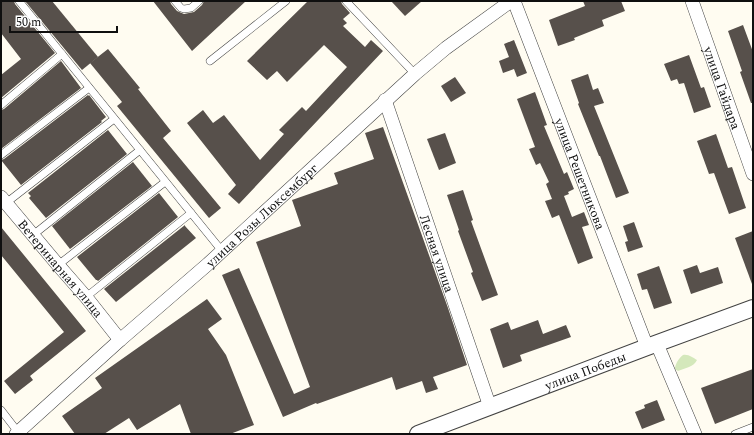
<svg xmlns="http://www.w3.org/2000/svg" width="754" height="435" font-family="Spectral,serif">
  <rect width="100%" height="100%" fill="#fffcf1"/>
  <path fill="#d4e8bb" d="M 683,355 C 689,354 693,358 697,360 C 694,367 685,368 678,371 L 675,369 C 675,364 679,358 683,355 Z"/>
  <g fill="#57504b">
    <polygon points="1,1 14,1 15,4 55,53 1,98 1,75 21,59 1,33"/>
    <polygon points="25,1 52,1 98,57 82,70"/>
    <polygon points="153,1 170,1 171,4 177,11 184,14 194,12 202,5 204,1 246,1 192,51"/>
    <polygon points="308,1 341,1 342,4 350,13 343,19 347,23 343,26 365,47 371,40 383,51 239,204 228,194 236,185 187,123 203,110 213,123 224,115 260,160 284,134 279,130 302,107 306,111 347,67 324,45 287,82 277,71 267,80 247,61"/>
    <polygon points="391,1 422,1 405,16"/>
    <polygon points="583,1 621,1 625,11 602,20 604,26 574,38 575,40 558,46 549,20 585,6"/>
    <polygon points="743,25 753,52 753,103 751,103 740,72 742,71 728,31"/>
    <polygon points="514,40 527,73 517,77 514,69 503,73 499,61 509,57 504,44"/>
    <polygon points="108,49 140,88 138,89 171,131 163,138 221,208 209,218 117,106 122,102 90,63"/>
    <polygon points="689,55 701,88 704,87 711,107 694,113 684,83 679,84 677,79 671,81 664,64"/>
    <polygon points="61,61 81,88 1,149 1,110 4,109"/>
    <polygon points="588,74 593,90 598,88 604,103 594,106 629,193 616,198 600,156 599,156 578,104 579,103 571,80"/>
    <polygon points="455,77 466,93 451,102 441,86"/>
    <polygon points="535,92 547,125 544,126 564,174 567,172 574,189 568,192 569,194 564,196 572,217 584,212 589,225 582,227 593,258 578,264 559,215 552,218 545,201 552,199 546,184 549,182 540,163 536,165 529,149 535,147 517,99"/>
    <polygon points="88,95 88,96 89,95 106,117 101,121 102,122 21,185 1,160 4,159"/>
    <polygon points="383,127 448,308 467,365 433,377 438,389 426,393 422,381 396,390 392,377 317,404 316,403 283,417 222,275 239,268 294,394 310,387 256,242 301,226 292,200 338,184 334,173 374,159 365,133"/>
    <polygon points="108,130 127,154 46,218 29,198 31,196 28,193"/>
    <polygon points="445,133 456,163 439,170 427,139"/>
    <polygon points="716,134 728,168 732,167 746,208 729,214 714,173 709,174 697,141"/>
    <polygon points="133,162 152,186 70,249 52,226"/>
    <polygon points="463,190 473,220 471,221 498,295 482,301 471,273 473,272 458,231 459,230 447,195"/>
    <polygon points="159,193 178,217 98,281 97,280 96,280 77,257"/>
    <polygon points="634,222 643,247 628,252 625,242 628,241 623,226"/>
    <polygon points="185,226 196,238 116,302 104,289 185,225"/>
    <polygon points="1,227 86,331 30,376 33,380 15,394 4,381 64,332 1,255"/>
    <polygon points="753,231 753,284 752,284 735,238"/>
    <polygon points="697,265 700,273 718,267 723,283 691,294 683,270"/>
    <polygon points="659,266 672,303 654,309 647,289 642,290 637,274"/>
    <polygon points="207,299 222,319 208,329 226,355 254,425 230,434 191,434 180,404 137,430 129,418 104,434 75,434 62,416 102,388 95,378"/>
    <polygon points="538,320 543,334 566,325 571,337 520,355 522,361 503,368 490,329 508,322 511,330"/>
    <polygon points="753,369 753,409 715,424 701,388"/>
    <polygon points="657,400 665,420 642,429 635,412 645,408 644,405"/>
  </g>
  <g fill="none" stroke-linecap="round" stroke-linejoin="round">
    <defs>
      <g id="service">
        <polyline points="19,1 222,251"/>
        <polyline points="175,1 181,8 184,9 191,8 199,1"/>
        <polyline points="346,1 415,74"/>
        <polyline points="210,61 286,1"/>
        <polyline points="1,105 62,54"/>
        <polyline points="1,155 89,88"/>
        <polyline points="6,203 114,119"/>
        <polyline points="33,235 140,150"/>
        <polyline points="58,265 165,182"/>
        <polyline points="86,297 191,213"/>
        <polyline points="1,410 18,432"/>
        <polyline points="735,434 753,427"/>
      </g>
      <g id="minor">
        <path id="s1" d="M 514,1 L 647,347"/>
        <path id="s2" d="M 692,1 L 753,174"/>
        <path id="s3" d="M 385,100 L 490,407"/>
        <path id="s4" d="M 1,197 L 58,265 L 86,297 L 120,340"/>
        <polyline points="657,344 695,434"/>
        <path id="s5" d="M 16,434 L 120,340 L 208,264 L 415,74 L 446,48 L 511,1"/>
      </g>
      <g id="tertiary">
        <path id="s6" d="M 418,434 L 647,347 L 753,308"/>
      </g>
    </defs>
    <use href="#service" stroke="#424242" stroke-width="8"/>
    <use href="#minor" stroke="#424242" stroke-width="14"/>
    <use href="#tertiary" stroke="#424242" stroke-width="18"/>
    <use href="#service" stroke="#fff" stroke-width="7"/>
    <use href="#minor" stroke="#fff" stroke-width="13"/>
    <use href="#tertiary" stroke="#fff" stroke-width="16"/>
  </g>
  <g text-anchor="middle" stroke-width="4" stroke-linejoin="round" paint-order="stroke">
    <g font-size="13" fill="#0f0f0f" stroke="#fff">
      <text dy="5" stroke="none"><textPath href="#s2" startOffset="92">улица Гайдара</textPath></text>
      <text dy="5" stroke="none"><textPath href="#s1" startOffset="185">улица Решетникова</textPath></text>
      <text dy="5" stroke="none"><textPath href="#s5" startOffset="329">улица Розы Люксембург</textPath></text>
      <text dy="5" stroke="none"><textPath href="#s3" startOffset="162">Лесная улица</textPath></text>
      <text dy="5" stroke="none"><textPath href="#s4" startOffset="93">Ветеринарная улица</textPath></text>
      <text dy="5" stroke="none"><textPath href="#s6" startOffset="179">улица Победы</textPath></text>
    </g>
  </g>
  <rect width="754" height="435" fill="none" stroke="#0f0f0f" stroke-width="4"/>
  <path d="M10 26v6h107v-6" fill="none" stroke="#0f0f0f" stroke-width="2"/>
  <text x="16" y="26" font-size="12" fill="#0f0f0f" stroke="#ffffff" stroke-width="3" paint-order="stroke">50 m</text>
</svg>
